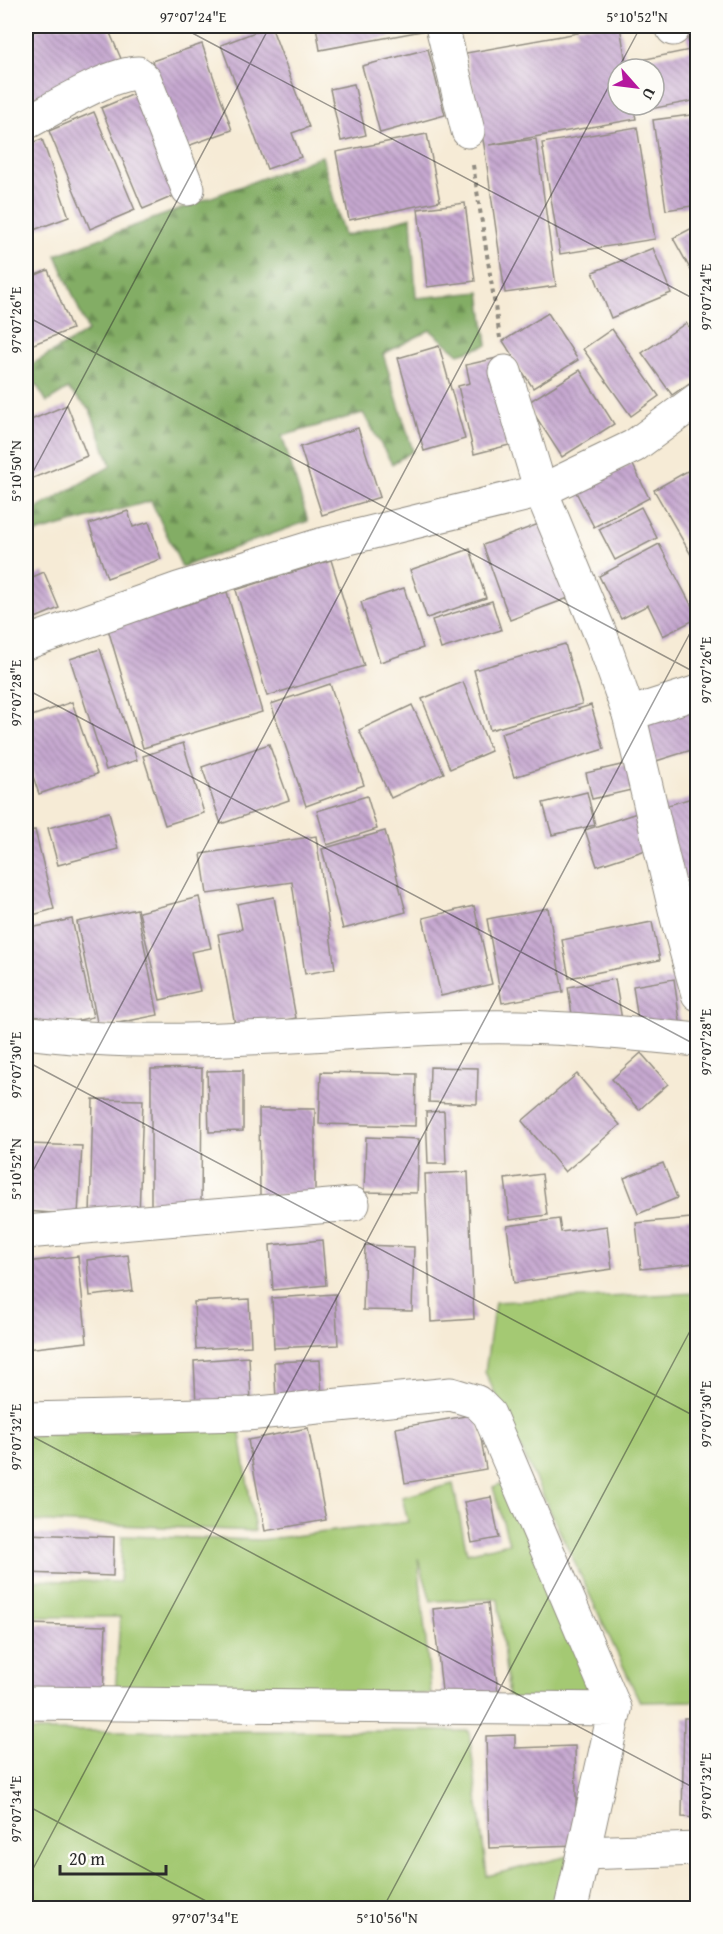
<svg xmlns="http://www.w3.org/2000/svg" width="723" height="1934" font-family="'Gentium Book Plus',serif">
  <defs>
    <pattern id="forest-firs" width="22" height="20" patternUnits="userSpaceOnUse" patternTransform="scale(1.5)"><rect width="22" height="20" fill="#83ad65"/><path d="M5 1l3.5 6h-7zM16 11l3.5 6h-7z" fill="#6b8d53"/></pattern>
    <pattern id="building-back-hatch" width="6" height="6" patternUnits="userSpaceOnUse" patternTransform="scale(1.5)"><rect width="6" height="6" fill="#c6a8d0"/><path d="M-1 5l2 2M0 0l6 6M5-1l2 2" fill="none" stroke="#a189a9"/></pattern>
  </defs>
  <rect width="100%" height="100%" fill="#fdfcf7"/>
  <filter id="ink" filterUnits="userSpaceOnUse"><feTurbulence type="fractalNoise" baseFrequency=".0167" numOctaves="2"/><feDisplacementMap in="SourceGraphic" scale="12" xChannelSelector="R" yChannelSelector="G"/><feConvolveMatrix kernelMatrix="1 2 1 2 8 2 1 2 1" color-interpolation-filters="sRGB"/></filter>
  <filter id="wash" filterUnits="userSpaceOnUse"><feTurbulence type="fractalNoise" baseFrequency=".008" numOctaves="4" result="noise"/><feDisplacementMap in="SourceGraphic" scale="24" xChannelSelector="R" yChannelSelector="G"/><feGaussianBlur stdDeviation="1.35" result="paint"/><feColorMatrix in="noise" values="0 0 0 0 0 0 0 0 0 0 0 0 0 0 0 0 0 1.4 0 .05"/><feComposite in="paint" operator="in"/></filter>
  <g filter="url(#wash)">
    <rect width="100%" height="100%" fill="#f6ebd6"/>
    <g fill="#a4c973" stroke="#687a4f" stroke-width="1.5">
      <polygon points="697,1293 697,1701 640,1702 485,1372 495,1302"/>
      <polygon points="239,1427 255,1531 26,1521 26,1435"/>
      <polygon points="505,1482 600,1699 509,1700 498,1599 431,1601 418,1558 431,1694 115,1697 120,1617 26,1617 26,1580 120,1582 122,1536 260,1540 408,1522 402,1497 453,1484 467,1553 509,1543 493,1487"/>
      <polygon points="26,1731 469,1731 487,1876 569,1856 557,1908 26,1908"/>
    </g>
    <polygon fill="url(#forest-firs)" stroke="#576c48" stroke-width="1.5" points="322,156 344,236 411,217 416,298 480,292 487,345 459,354 430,330 383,354 413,451 392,464 363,413 282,436 308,521 182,567 151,501 31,534 31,512 111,466 90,410 68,389 47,402 26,368 88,331 56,255"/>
    <g id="blocks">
      <g fill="url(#building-back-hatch)">
        <polygon points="47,26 107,26 122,61 26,103 26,35"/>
        <polygon points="271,26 309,127 292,133 301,157 267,169 221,45"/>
        <polygon points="316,26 421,26 422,31 320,50"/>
        <polygon points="576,26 620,26 627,69 618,69 618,105 633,105 636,119 489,145 536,139 556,286 505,293 484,145 466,53 578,33"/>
        <polygon points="698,26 698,100 645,110 644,105 654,105 654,69 637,69 636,61 690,50 686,28"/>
        <polygon points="202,44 232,130 182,148 152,61"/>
        <polygon points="428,49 445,115 380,133 362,66"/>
        <polygon points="354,84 366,135 341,141 330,89"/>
        <polygon points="141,91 183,192 143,209 101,108"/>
        <polygon points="94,112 135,210 90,229 49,131"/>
        <polygon points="698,114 698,205 666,210 653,120"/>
        <polygon points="637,127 655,239 560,254 542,143"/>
        <polygon points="427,134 440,201 349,220 336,152"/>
        <polygon points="42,139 69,217 28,232 26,226 26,145"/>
        <polygon points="465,203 475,281 427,287 418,209"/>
        <polygon points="698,225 698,283 673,238"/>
        <polygon points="653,248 671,293 611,318 593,272"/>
        <polygon points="48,270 72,329 26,347 26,279"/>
        <polygon points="548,313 578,360 533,388 503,341"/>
        <polygon points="686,323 698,339 698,377 672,395 642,353"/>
        <polygon points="612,329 659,396 631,416 583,349"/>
        <polygon points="439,346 465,439 424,451 398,358"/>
        <polygon points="497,358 517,443 474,454 458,386 470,383 466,365"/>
        <polygon points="580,370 614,424 562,457 527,403"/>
        <polygon points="67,405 87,456 26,481 26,422"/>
        <polygon points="358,428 380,497 322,515 300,447"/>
        <polygon points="632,463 649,498 594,527 576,492"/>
        <polygon points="698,465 698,558 694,560 654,490"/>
        <polygon points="641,507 657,538 615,560 599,529"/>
        <polygon points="128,511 133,527 149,522 161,559 107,578 89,524"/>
        <polygon points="544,522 571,597 510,620 483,545"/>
        <polygon points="659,544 698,618 663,636 648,605 621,619 599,576"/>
        <polygon points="470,549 486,598 427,618 410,570"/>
        <polygon points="331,560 364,666 267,696 236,590"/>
        <polygon points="44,572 59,608 26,622 26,580"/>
        <polygon points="404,588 423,648 380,662 361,602"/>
        <polygon points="227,592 262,712 143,748 108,629"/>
        <polygon points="492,601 501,630 441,649 432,620"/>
        <polygon points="565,644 582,704 490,730 474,670"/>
        <polygon points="100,649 137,760 106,770 70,659"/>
        <polygon points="463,682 491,751 450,769 422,699"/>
        <polygon points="330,684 364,785 306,806 271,704"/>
        <polygon points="698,699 698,748 653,762 640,717"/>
        <polygon points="72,702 97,774 39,794 26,756 26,718"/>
        <polygon points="412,705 444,773 391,798 359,730"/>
        <polygon points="591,705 604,749 514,777 501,733"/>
        <polygon points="183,743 204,813 165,825 143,756"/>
        <polygon points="269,744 289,800 221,824 202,767"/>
        <polygon points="634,762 640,788 592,799 586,773"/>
        <polygon points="587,792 595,825 552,835 543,803"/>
        <polygon points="367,796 377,829 327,845 317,811"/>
        <polygon points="698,796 698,882 686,885 662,807"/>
        <polygon points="643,811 655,847 597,866 585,830"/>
        <polygon points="109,812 118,849 58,865 48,828"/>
        <polygon points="35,830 54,909 26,917 26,832"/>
        <polygon points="385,831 406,912 343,929 322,849"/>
        <polygon points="316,836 335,969 305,974 292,882 207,894 201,854"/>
        <polygon points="199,897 211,948 191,952 200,991 160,1000 139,912"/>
        <polygon points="274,897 296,1018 236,1030 218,934 242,929 237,904"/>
        <polygon points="474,906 492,984 441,996 423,918"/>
        <polygon points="548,908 563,992 502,1003 487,919"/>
        <polygon points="137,909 158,1015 98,1027 77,922"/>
        <polygon points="72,919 93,1017 29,1031 26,1013 26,929"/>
        <polygon points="652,922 660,960 569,978 562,940"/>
        <polygon points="615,979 622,1020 574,1028 568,987"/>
        <polygon points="674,979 681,1028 640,1034 633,986"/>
        <polygon points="641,1053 668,1084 639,1110 612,1079"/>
        <polygon points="430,1067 478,1068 477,1104 429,1102"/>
        <polygon points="202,1068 201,1210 151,1210 151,1069"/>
        <polygon points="243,1070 243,1131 209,1132 207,1071"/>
        <polygon points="321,1072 416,1074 415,1126 319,1124"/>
        <polygon points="577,1074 620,1125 565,1172 522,1121"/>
        <polygon points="93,1099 143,1100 139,1217 90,1216"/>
        <polygon points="259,1109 315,1109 315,1195 260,1195"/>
        <polygon points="444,1111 446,1164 428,1164 426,1112"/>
        <polygon points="366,1137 419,1139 417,1193 364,1192"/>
        <polygon points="30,1144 82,1146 78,1215 26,1211"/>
        <polygon points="663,1163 677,1198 638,1214 624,1178"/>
        <polygon points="468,1172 474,1319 431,1322 425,1174"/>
        <polygon points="542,1174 547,1215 510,1220 505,1179"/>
        <polygon points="691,1218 695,1263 641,1269 636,1223"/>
        <polygon points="559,1219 561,1232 607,1226 612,1269 514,1283 507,1226"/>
        <polygon points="322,1240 326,1285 273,1290 270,1245"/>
        <polygon points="365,1245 414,1247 412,1311 363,1310"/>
        <polygon points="128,1255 133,1291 90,1296 87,1260"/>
        <polygon points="78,1256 87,1342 26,1349 26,1262"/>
        <polygon points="335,1294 338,1345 274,1348 272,1298"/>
        <polygon points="249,1299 251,1346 196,1349 194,1302"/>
        <polygon points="249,1357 251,1402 196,1405 194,1361"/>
        <polygon points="320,1360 322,1397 276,1399 274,1362"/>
        <polygon points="477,1414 486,1469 405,1483 396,1428"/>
        <polygon points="308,1428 326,1520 265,1531 248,1440"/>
        <polygon points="491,1497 499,1538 472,1543 464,1502"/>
        <polygon points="26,1534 114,1537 113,1576 26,1573"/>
        <polygon points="488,1603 498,1693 443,1700 433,1609"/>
        <polygon points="26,1624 106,1626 103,1697 26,1695"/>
        <polygon points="684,1718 698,1718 698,1818 682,1817"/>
        <polygon points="515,1735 515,1748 575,1746 577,1845 489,1848 486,1736"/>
      </g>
    </g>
  </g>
  <g filter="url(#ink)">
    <use href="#blocks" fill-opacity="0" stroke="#908b80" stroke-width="1.5"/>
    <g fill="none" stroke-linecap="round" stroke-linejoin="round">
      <defs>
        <g id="minor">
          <polyline points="442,26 468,131"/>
          <polyline points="672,26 673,29"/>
          <path d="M 26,123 C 53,109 110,73 138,73 L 145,80 L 188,189"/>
          <polyline points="505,372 541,491 602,638 629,714 677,918 698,994"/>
          <polyline points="26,643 178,589 320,545 541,491 634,446 698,399"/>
          <polyline points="629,714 698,692"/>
          <path d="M 26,1032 C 172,1052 327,1030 475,1027 C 549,1025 624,1033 698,1040"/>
          <polyline points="26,1232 353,1204"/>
          <polyline points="26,1419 247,1414 451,1394 477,1402 489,1414 615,1709"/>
          <polyline points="26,1703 615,1709 571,1908"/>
          <polyline points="583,1853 698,1849"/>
        </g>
      </defs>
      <use href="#minor" stroke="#908b80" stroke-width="35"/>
      <polyline stroke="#908b80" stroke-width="4" stroke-dasharray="4.5 4.5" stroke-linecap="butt" points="473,165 500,338"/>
      <use href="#minor" stroke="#fff" stroke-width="33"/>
    </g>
  </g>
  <path fill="none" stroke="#2b2b2b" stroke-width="1.5" stroke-opacity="0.45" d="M 179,26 L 698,301M 618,69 L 641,26M 26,316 L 698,674M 26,485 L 270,26M 26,689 L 698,1046M 26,1061 L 698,1418M 26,1184 L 618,69M 26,1433 L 698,1790M 26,1805 L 219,1908M 26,1882 L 698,618M 383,1908 L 698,1316"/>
  <rect width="723" height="1934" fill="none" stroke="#fdfcf7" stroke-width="66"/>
  <g transform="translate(636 87) rotate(118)"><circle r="28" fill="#fdfcf7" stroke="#a9a8a5" stroke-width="1.5"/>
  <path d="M0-4.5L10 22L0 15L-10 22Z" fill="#b5179e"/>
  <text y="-9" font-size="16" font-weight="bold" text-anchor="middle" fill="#2b2b2b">U</text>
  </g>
  <path d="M60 1865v9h106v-9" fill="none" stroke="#2b2b2b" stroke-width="3"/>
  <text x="69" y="1865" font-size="18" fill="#2b2b2b" stroke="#fdfcf7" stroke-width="4.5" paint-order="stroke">20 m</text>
  <rect x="33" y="33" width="657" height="1868" fill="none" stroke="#2b2b2b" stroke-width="2"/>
  <g font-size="15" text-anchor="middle" fill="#2b2b2b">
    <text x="193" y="22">97°07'24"E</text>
    <text x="637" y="22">5°10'52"N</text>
    <text transform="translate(706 297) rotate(-90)" y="5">97°07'24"E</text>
    <text transform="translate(16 320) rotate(-90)" y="5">97°07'26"E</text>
    <text transform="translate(16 471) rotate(-90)" y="5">5°10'50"N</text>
    <text transform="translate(706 670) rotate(-90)" y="5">97°07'26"E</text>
    <text transform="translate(16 693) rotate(-90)" y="5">97°07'28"E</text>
    <text transform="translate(706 1042) rotate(-90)" y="5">97°07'28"E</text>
    <text transform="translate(16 1065) rotate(-90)" y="5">97°07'30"E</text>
    <text transform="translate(16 1169) rotate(-90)" y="5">5°10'52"N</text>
    <text transform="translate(706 1414) rotate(-90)" y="5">97°07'30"E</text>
    <text transform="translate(16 1437) rotate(-90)" y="5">97°07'32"E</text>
    <text transform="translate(706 1786) rotate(-90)" y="5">97°07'32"E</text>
    <text transform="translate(16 1809) rotate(-90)" y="5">97°07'34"E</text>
    <text x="205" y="1923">97°07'34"E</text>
    <text x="387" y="1923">5°10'56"N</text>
  </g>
</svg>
